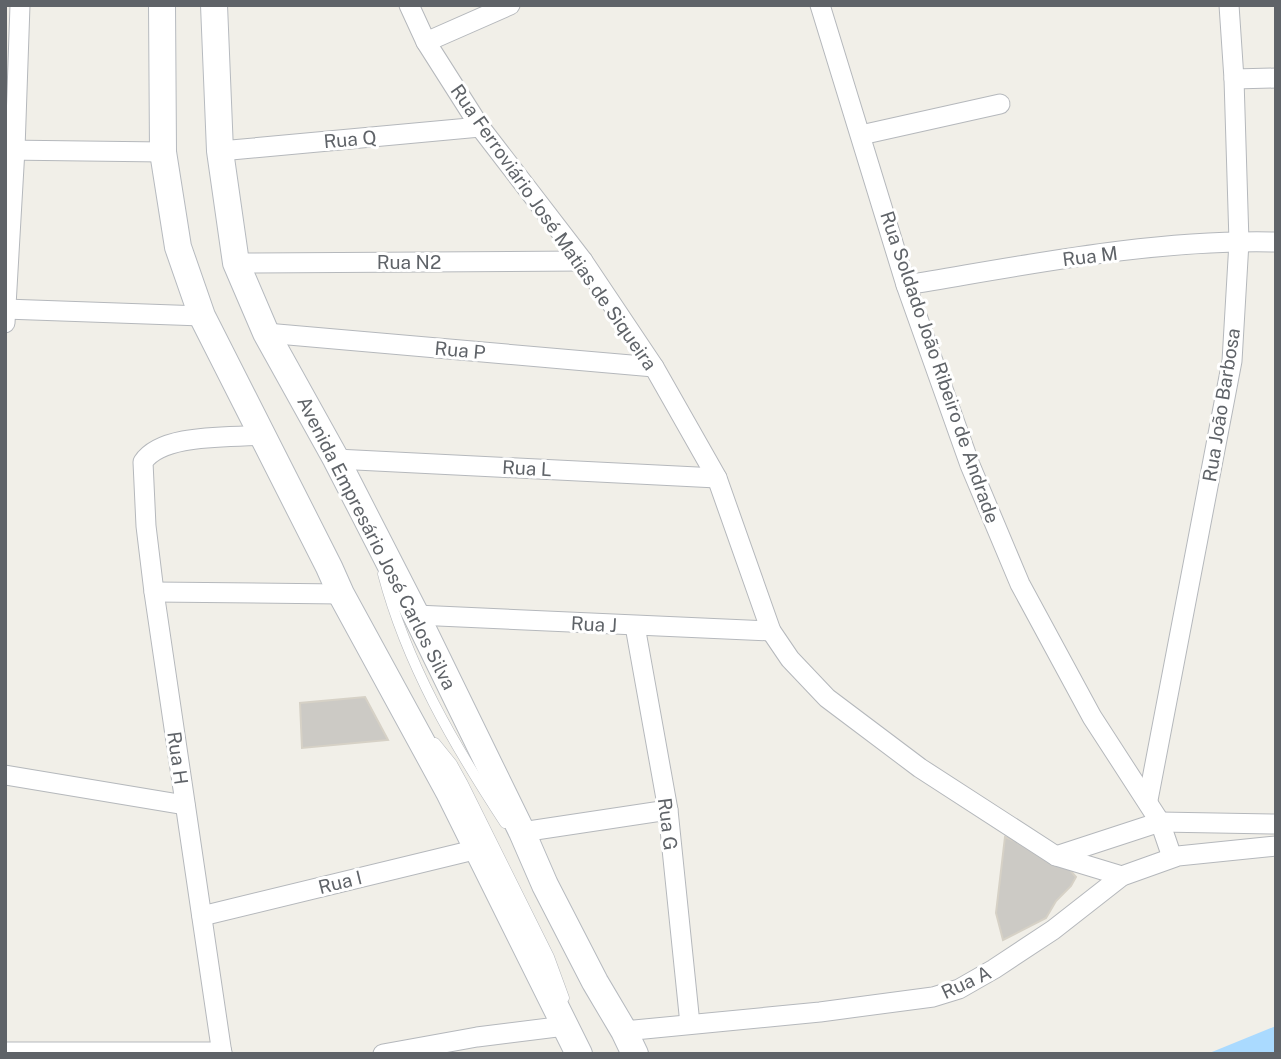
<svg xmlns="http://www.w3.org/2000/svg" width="1281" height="1059" font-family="'Public Sans',sans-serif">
  <rect width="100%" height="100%" fill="#f1efe8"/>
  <polygon fill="#aadaff" points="1276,1026 1276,1054 1207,1054"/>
  <g fill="#cccac5" stroke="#d6d1c6" stroke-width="2">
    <polygon points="365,697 388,740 302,748 300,703"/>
    <polygon points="1005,837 1062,861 1076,877 1071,886 1056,901 1046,918 1003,940 996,913"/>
  </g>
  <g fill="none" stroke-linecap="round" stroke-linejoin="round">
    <defs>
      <g id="lane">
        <path d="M 383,574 C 407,665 454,745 505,823"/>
        <polyline points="435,743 452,764 463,784 549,957 564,998"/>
      </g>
      <g id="street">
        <polyline points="409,5 426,42 480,127 583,261 654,367 717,478 771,631 790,659 827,698 920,768 1056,856 1122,876"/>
        <polyline points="820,5 906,285 970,465 1020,584 1092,717 1160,822 1172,857"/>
        <polyline points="426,42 510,5"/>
        <polyline points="1234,79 1276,78"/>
        <polyline points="861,135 1000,104"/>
        <polyline points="5,150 163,152"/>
        <polyline points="220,151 480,127"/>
        <polyline points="236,263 583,261"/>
        <path d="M 906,285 C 1028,265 1152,239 1276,242"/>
        <polyline points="5,309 202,316"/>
        <polyline points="5,323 15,149 20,5"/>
        <polyline points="266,333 654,367"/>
        <polyline points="336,459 717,478"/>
        <polyline points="154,592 341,594"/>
        <polyline points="416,615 771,631"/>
        <polyline points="635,626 668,810 690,1024"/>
        <polyline points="5,775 185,805"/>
        <polyline points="1148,800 1232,361 1239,242 1234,79 1229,5"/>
        <polyline points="522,832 668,810"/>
        <polyline points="1056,856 1160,822 1276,824"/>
        <polyline points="202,916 478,849"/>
        <polyline points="624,1031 820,1012 933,997 959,989 994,969 1053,930 1122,876 1178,856 1276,846"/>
        <polyline points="5,1052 222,1052"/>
        <path d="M 222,1054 L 154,592 L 146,526 L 143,462 C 162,433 230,438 263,435"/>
        <polyline points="383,1054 477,1037 565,1026"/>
      </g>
      <g id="secondary">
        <polyline points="162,5 163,152 178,247 202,316 329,567 341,594 449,792 579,1054"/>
        <polyline points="214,5 220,151 236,263 266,333 336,459 416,615 522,832 545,885 595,982 624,1031 635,1054"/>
      </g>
    </defs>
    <use href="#lane" stroke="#b5b8bc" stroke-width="11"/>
    <use href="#street" stroke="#b5b8bc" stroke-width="21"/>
    <use href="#secondary" stroke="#b6babf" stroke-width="28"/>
    <use href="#lane" stroke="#fff" stroke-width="10"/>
    <use href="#street" stroke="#fff" stroke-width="19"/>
    <use href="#secondary" stroke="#fff" stroke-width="26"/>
  </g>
  <g text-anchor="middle" stroke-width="6" stroke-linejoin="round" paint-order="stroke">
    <g font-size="19" fill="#5f6368" stroke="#fff">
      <text transform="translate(350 139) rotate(-5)" y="7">Rua Q</text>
      <text transform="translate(554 227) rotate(55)" y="7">Rua Ferroviário José Matias de Siqueira</text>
      <text transform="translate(1090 256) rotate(-7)" y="7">Rua M</text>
      <text x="409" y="269">Rua N2</text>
      <text transform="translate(460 350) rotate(5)" y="7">Rua P</text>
      <text transform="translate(940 367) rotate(71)" y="7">Rua Soldado João Ribeiro de Andrade</text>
      <text transform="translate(1221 405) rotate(-81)" y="7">Rua João Barbosa</text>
      <text transform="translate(527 468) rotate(3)" y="7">Rua L</text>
      <text transform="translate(377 543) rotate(63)" y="7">Avenida Empresário José Carlos Silva</text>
      <text transform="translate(594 624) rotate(3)" y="7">Rua J</text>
      <text transform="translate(178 758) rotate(82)" y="7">Rua H</text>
      <text transform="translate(668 824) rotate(83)" y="7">Rua G</text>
      <text transform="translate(340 882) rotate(-14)" y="7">Rua I</text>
      <text transform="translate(966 982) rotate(-25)" y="7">Rua A</text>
    </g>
  </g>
  <rect width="1281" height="1059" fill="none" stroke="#5f6368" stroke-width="14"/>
</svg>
